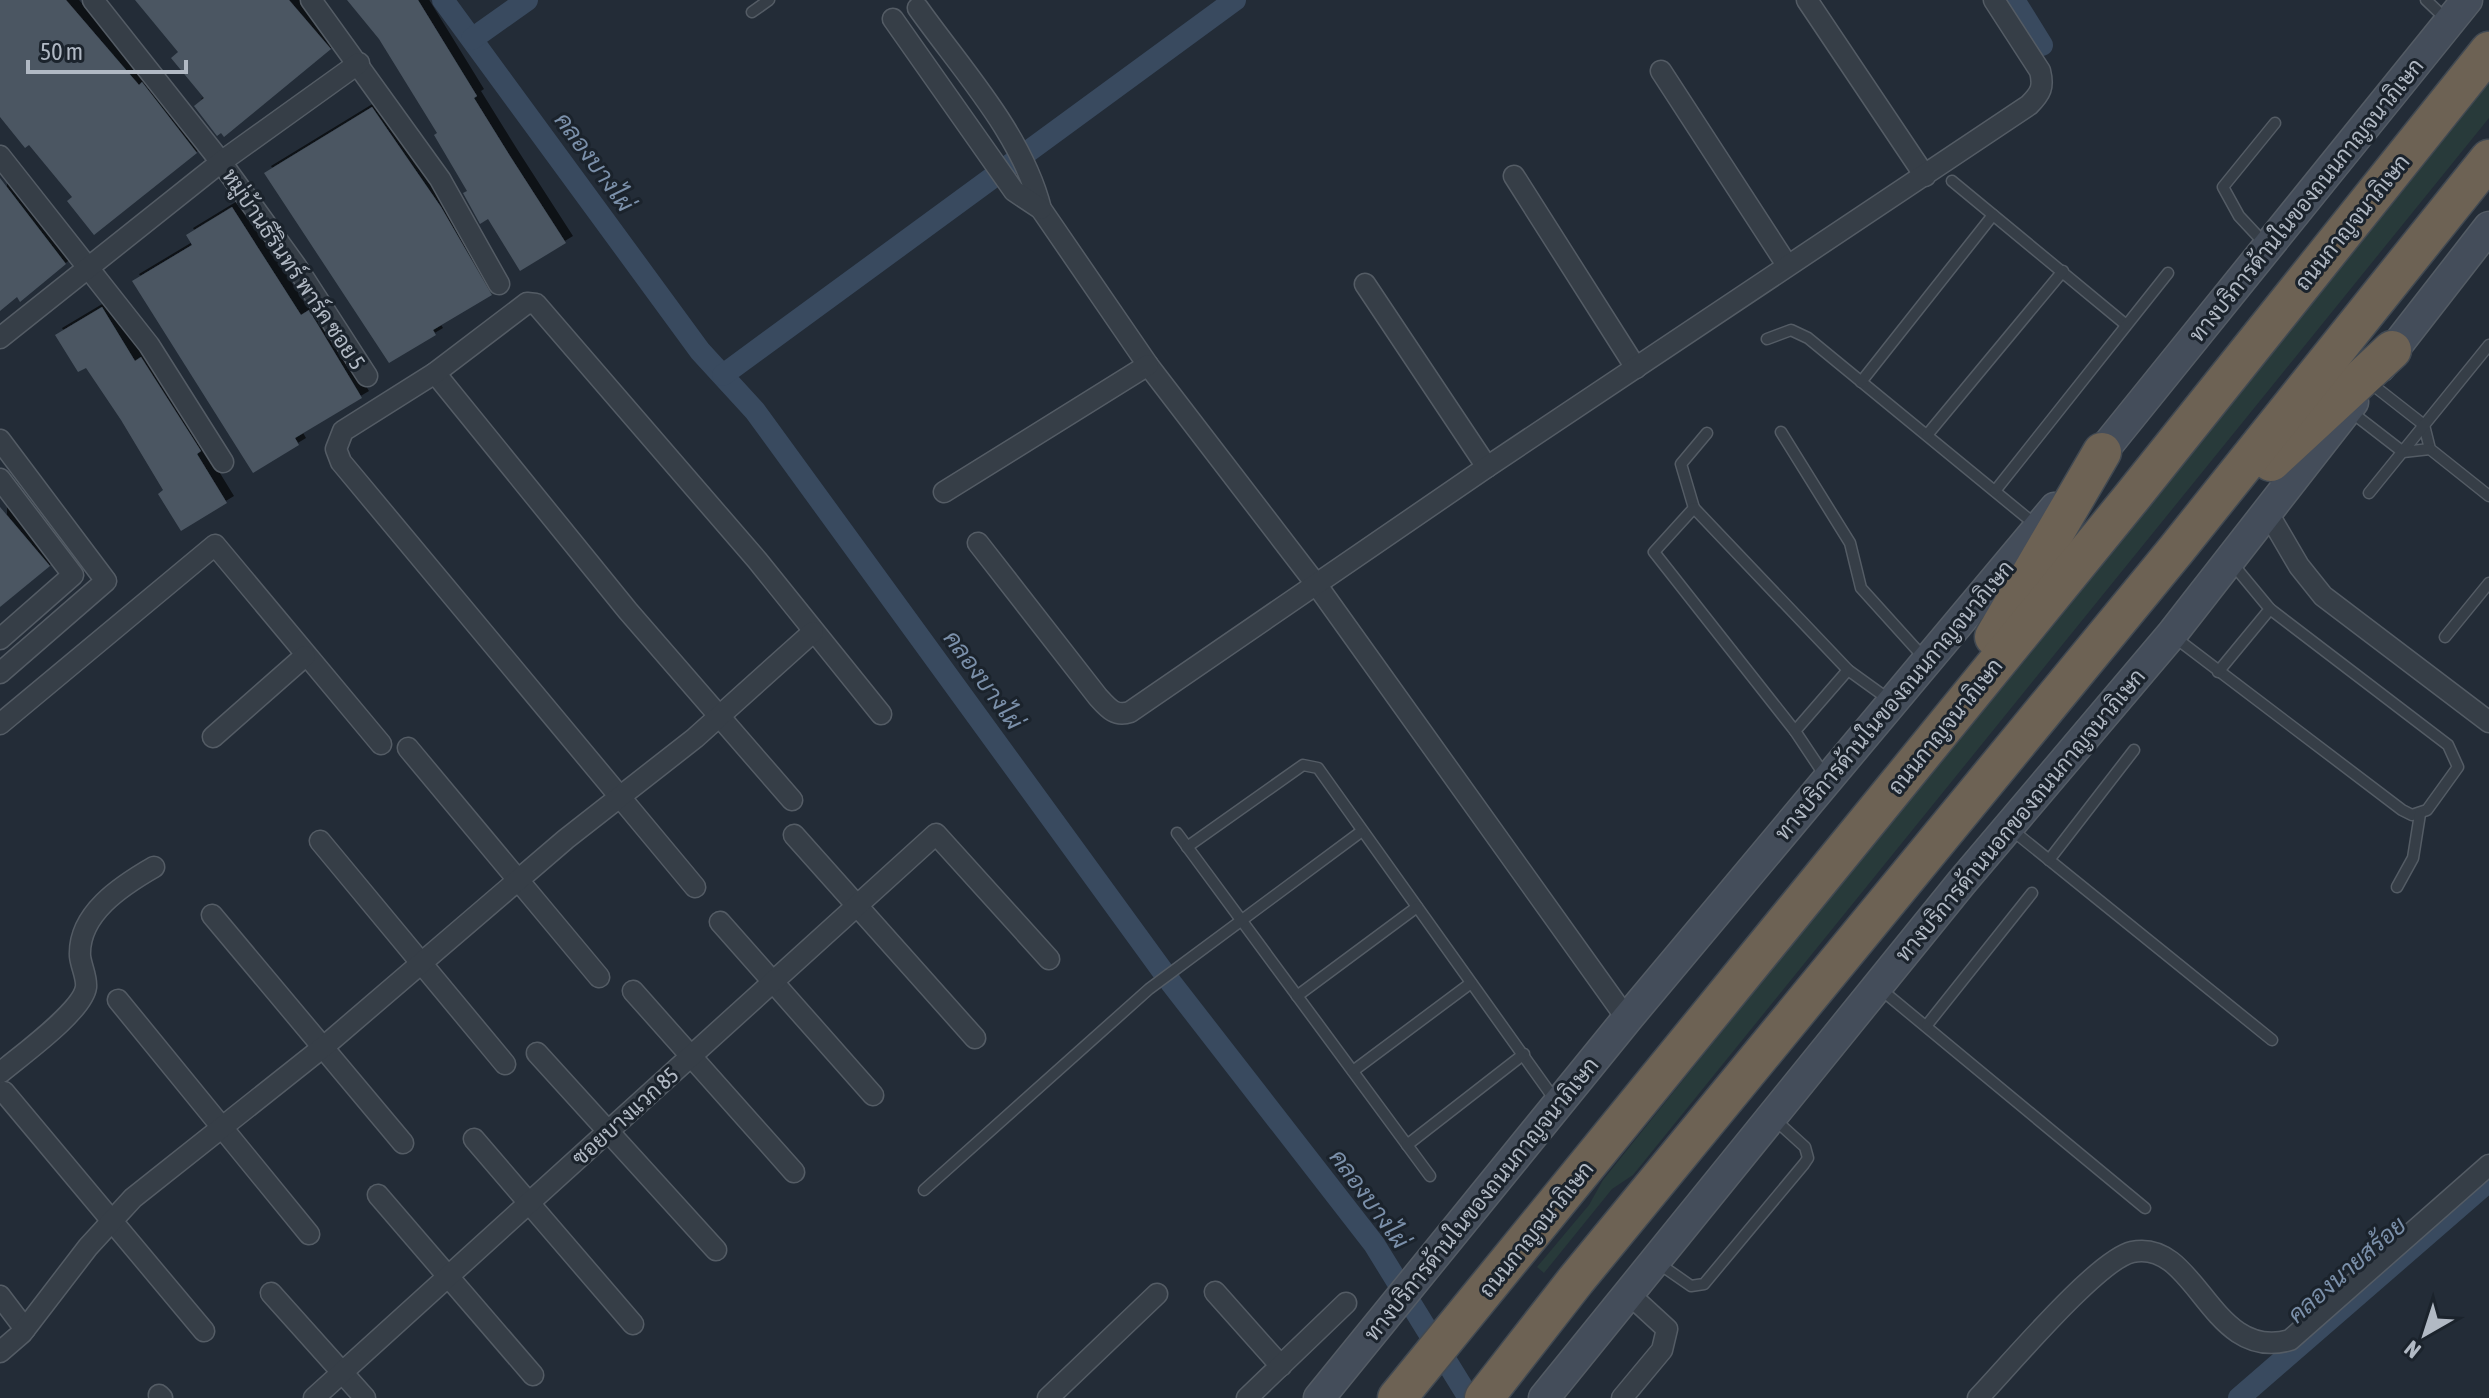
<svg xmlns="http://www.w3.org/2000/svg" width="2489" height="1398" font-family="'Asap Condensed',Sarabun,sans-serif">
  <defs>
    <filter id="shadow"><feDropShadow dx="7" dy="-7" stdDeviation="0" flood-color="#0009"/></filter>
  </defs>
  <rect width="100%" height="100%" fill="#232c37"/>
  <polygon fill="#283a3a" points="2489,74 2489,118 1633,1175 1612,1189 1544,1273 1537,1267 1589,1205 1603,1180"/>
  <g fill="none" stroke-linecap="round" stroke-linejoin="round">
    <g stroke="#394a5f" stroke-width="22">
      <polyline points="443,0 700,351 755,411 1172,984 1374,1244 1469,1398"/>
      <polyline points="2014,0 2042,45"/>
      <polyline points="472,39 527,0"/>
      <polyline points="723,375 1235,0"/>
      <polyline points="2239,1398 2489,1181"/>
    </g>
  </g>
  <g fill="#4b5662" filter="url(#shadow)">
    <polygon points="0,0 66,0 139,85 142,82 197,153 94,235 67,201 72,197 29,145 25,148 0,117"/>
    <polygon points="135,0 289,0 331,49 224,137 221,133 217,136 194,106 204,98 171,58 178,52"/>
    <polygon points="347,0 418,0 477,96 474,98 510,156 566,243 520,271 488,219 480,224 463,193 467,191 434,135 437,133 379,39"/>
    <polygon points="372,107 441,207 492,295 433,330 436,335 389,363 264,173"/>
    <polygon points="0,178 66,264 20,302 17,297 0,311"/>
    <polygon points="232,207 301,315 309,310 362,398 295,438 299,445 253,473 132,281 192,245 186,235"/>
    <polygon points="102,307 135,361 141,357 201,451 197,454 227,503 181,531 158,494 163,490 121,420 86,368 78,372 55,335"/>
    <polygon points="0,507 50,566 0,607"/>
  </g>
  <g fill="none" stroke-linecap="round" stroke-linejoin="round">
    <defs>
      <g id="lane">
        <polyline points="2426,0 2448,21"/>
        <polyline points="752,12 769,0"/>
        <polyline points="1952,181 2125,324"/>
        <polyline points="2267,246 2239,216 2223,187 2275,123"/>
        <polyline points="1767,339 1791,330 1808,338 2037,526"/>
        <polyline points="1861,382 1993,215"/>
        <polyline points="2369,382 2424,425 2430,449 2489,496"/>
        <polyline points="2350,411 2403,452 2430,449"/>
        <polyline points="1781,432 1850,543 1861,588 1926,660"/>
        <polyline points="1927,435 2063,271"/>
        <polyline points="1995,491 2168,273"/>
        <polyline points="2369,493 2489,345"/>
        <polyline points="1694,508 1681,464 1707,433"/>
        <polyline points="2173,636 2402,810 2412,815 2427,810 2458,767 2448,745 2270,609"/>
        <polyline points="2445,637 2489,583"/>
        <polyline points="2218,672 2270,609 2231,562"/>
        <polyline points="1795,731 1654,552 1694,508 1848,670"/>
        <polyline points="1825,776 1795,731 1848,670 1891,701"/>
        <polyline points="2012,830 2272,1040"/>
        <polyline points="1177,833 1430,1176"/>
        <polyline points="1187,847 1303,765 1318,768 1555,1100"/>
        <polyline points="2049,860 2134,750"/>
        <polyline points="2397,887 2413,858 2420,814"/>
        <polyline points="1878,987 2145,1208"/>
        <polyline points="1297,996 1417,907"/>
        <polyline points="1927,1025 2032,893"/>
        <polyline points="1353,1071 1471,983"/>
        <polyline points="1407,1145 1524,1054"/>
        <polyline points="924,1190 1149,989 1362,831"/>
        <polyline points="1658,1263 1691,1286 1704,1284 1804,1164 1808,1158 1805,1147 1773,1118"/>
      </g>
      <g id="street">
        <polyline points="93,0 221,162 296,266 367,376"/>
        <polyline points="311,0 440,179 499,284"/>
        <polyline points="1807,0 1925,176"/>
        <path d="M 918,8 C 962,70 1022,134 1041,209 L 1148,365 L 1316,584 L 1627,1019"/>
        <polyline points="893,19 1014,191 1041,209"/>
        <polyline points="1661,71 1787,265"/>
        <polyline points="0,156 149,345 223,462"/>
        <polyline points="1514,176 1636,368"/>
        <polyline points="1365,284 1487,467"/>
        <polyline points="0,338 221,162 359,63"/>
        <polyline points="435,373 628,611 792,800"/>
        <polyline points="0,440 106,581 0,673"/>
        <polyline points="0,479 73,575 0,639"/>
        <polyline points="944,492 1148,365"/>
        <polyline points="2268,513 2299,566 2323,596 2489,722"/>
        <path d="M 978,543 L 1098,697 C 1108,708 1115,717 1130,712 L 1487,467 L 2029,105 C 2041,93 2044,87 2040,71 L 1994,0"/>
        <polyline points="0,724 215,545 381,744"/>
        <polyline points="213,737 305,656"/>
        <polyline points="408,748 599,977"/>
        <polyline points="794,835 975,1038"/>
        <polyline points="320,841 505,1064"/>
        <polyline points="695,887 341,462 336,449 343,431 435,373 527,303 536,304 757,560 881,714"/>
        <polyline points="212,915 403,1143"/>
        <polyline points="720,922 873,1095"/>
        <polyline points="633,991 794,1172"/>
        <polyline points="118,1000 309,1234"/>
        <polyline points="537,1053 716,1250"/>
        <path d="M 0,1073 C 20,1056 83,1011 86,987 C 87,977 81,966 80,956 C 78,914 121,886 154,867"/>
        <polyline points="4,1092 204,1331"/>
        <polyline points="474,1139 633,1324"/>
        <polyline points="378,1195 533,1375"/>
        <polyline points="1215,1292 1281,1366"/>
        <polyline points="271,1293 365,1398"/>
        <polyline points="0,1296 25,1329"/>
        <polyline points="0,1352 22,1333 88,1247 133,1198 327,1044 566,839 695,738 813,632"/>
        <polyline points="159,1395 162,1398"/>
        <polyline points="314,1398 936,834 1049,959"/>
        <polyline points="1048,1398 1157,1294"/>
        <polyline points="1247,1398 1346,1303"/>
        <polyline points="1622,1398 1662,1350 1667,1329 1630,1295"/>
        <path d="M 1978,1398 C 2007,1368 2097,1260 2132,1252 C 2197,1238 2210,1363 2290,1340 L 2489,1165"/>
      </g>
      <g id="secondary">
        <polyline points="2380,367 2489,227"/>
        <polyline points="2089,468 2467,0"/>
        <polyline points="1319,1398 1627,1019 2055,508"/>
        <polyline points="1544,1398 1962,882 2172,634 2353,402"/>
      </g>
      <g id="highway">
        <polyline points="2271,462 2392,350"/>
        <polyline points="1994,637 2102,452"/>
        <polyline points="1397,1398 2132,497 2489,51"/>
        <polyline points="1484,1398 1576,1280 2176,550 2489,159"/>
      </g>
    </defs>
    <use href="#lane" stroke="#545c65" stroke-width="13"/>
    <use href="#street" stroke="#545c65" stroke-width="23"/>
    <use href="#secondary" stroke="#545c65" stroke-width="33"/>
    <use href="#highway" stroke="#414952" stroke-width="41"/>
    <use href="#lane" stroke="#363e47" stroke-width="10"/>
    <use href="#street" stroke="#363e47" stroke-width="20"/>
    <use href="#secondary" stroke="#444d5a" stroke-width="30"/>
    <use href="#highway" stroke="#6d6254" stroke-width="38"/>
  </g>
  <g text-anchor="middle" stroke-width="6" stroke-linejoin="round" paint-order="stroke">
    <g font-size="22" fill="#b1b9c4" stroke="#1b232c">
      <text transform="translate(2306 200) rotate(-51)" y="8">ทางบริการด้านในของถนนกาญจนาภิเษก</text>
      <text transform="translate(2352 222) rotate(-51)" y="8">ถนนกาญจนาภิเษก</text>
      <text transform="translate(294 269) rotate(56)" y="8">หมู่บ้านธีรินทร์ พาร์ค ซอย 5</text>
      <text transform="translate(1894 700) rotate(-50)" y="8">ทางบริการด้านในของถนนกาญจนาภิเษก</text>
      <text transform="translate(1945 726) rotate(-51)" y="8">ถนนกาญจนาภิเษก</text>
      <text transform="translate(2020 815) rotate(-50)" y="8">ทางบริการด้านนอกของถนนกาญจนาภิเษก</text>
      <text transform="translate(625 1116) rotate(-42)" y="8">ซอยบางแวก 85</text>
      <text transform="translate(1481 1199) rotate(-51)" y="8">ทางบริการด้านในของถนนกาญจนาภิเษก</text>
      <text transform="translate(1536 1229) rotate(-51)" y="8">ถนนกาญจนาภิเษก</text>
    </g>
    <g font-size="24" font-style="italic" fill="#7b90aa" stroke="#1b232c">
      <text transform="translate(594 162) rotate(54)" y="8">คลองบางไผ่</text>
      <text transform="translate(983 680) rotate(54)" y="8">คลองบางไผ่</text>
      <text transform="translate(1369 1199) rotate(54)" y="8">คลองบางไผ่</text>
      <text transform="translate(2347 1270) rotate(-41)" y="8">คลองนายสร้อย</text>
    </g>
  </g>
  <g transform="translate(2425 1334) rotate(219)" stroke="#1b232c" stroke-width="6" paint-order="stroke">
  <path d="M0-6L14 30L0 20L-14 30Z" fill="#b1b9c4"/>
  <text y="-12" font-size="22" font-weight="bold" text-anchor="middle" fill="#b1b9c4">N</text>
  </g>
  <path d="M28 60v12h158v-12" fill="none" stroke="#b1b9c4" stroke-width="4"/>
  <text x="40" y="60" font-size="24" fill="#b1b9c4" stroke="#1b232c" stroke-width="6" paint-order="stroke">50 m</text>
</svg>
